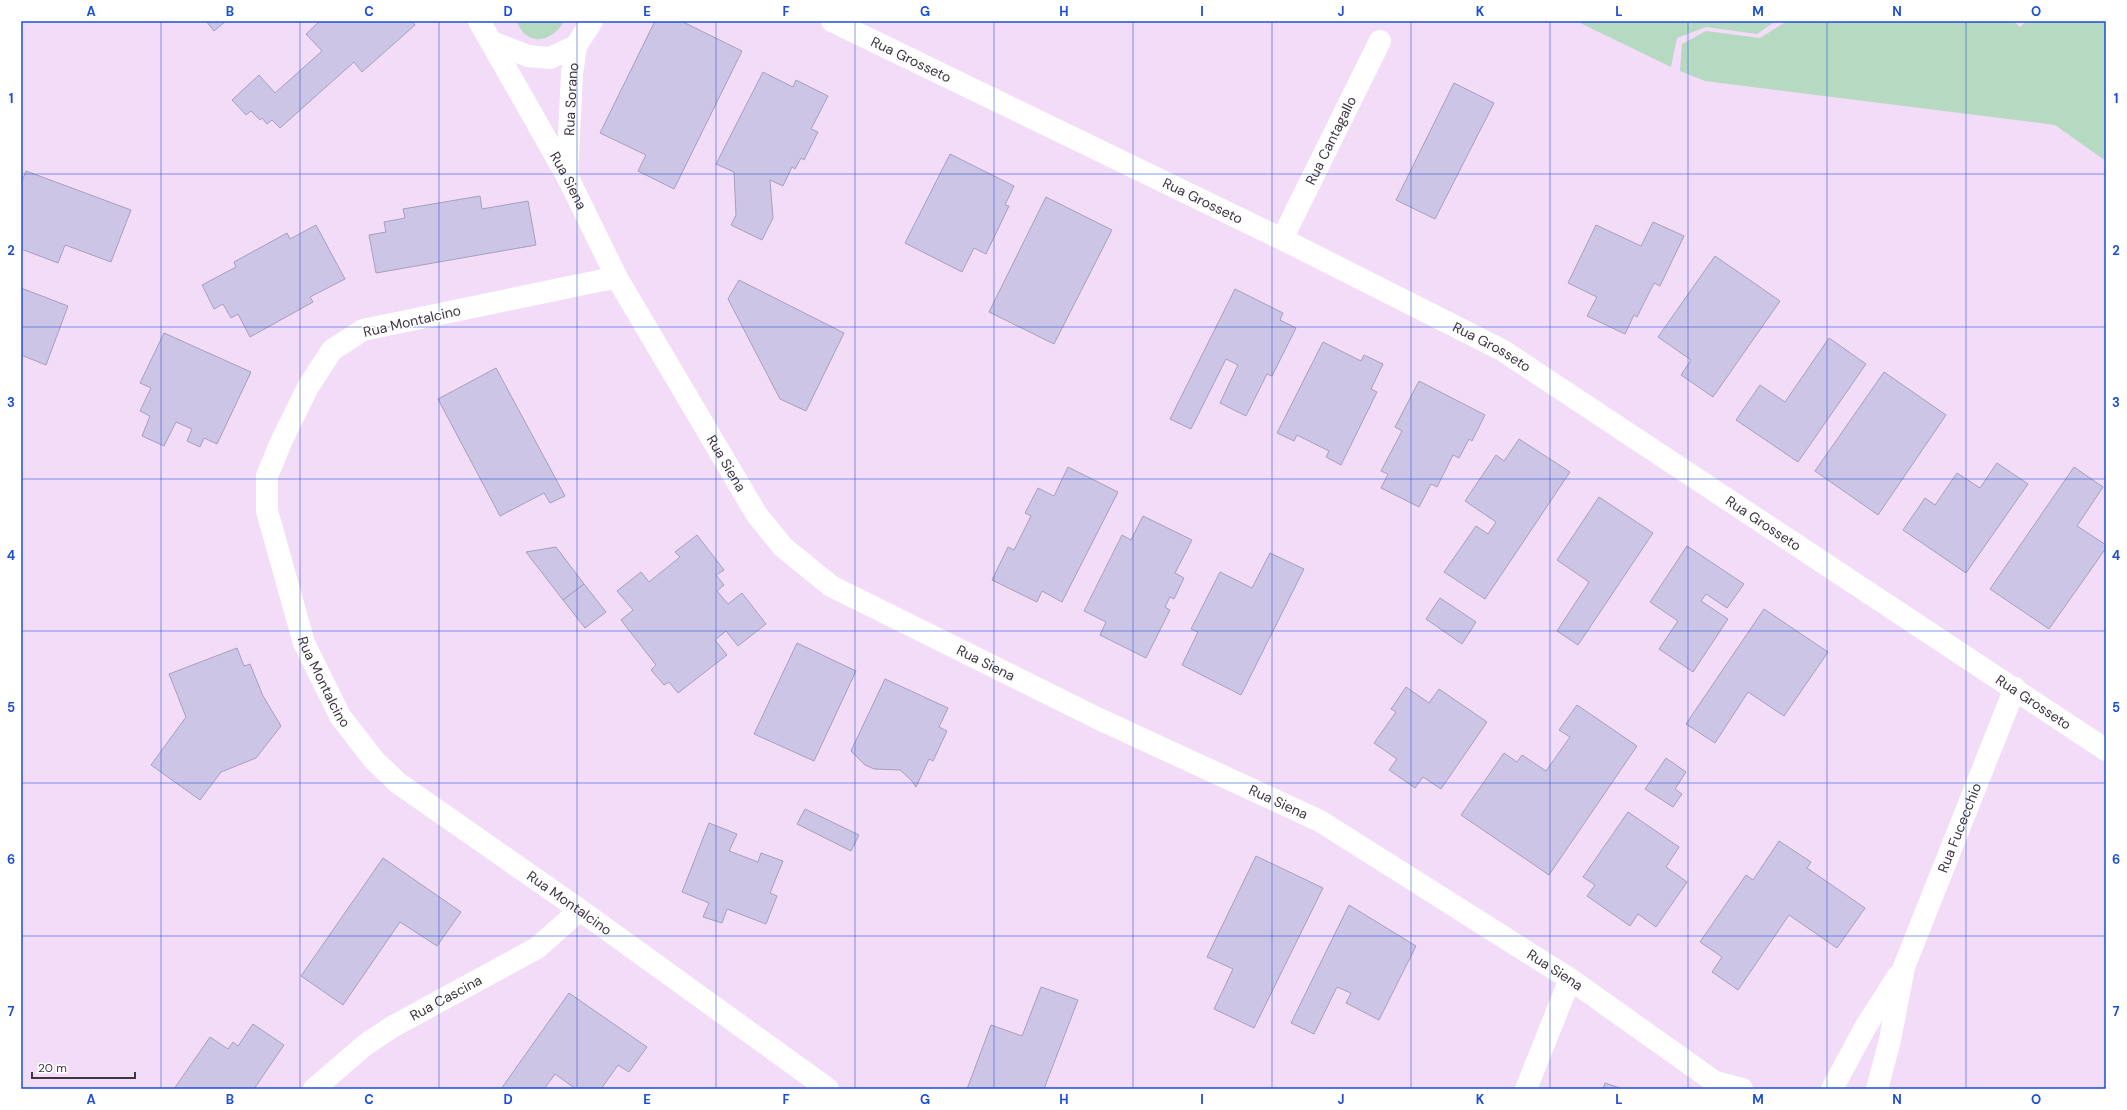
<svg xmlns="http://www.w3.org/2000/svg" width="2127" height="1110" font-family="'DM Sans',sans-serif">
  <rect width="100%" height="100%" fill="#f3dcf8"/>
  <g fill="#b6d9c1">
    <path d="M 516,21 L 564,21 C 557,35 539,46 525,34 C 521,31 519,25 516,21 Z"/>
    <polygon points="1576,21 1776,21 1757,34 1706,27 1677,38 1671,67"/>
    <polygon points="1787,21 2014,21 2020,27 2027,21 2106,21 2106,161 2055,125 1705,81 1680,71 1682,44 1706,31 1760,38"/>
  </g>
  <g fill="#ccc5e5" stroke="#a69fbe">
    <polygon points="206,21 226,21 214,31"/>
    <polygon points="320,21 412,21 415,25 362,72 354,62 280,128 272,120 267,124 262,118 260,120 251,111 246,115 232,100 259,75 275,93 322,51 306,34"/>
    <polygon points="655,21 681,21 742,51 674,189 638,171 646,155 600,133"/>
    <polygon points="763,72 793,87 796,80 828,96 811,129 818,132 804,160 801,158 795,169 792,167 783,186 770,180 773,218 762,240 731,225 736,215 734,172 716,164"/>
    <polygon points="1454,83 1494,103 1435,219 1396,200"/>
    <polygon points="950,154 1014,186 1005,205 1009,206 986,254 974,248 962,272 905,243"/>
    <polygon points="26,171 131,210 111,262 65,245 58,263 21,249 21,184"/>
    <polygon points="480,196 482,209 528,201 536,245 376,273 369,235 386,232 384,222 405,218 403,209"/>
    <polygon points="1046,197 1112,230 1054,344 989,312"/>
    <polygon points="1653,222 1684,236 1660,286 1654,283 1637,317 1634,315 1625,334 1587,316 1597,297 1568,283 1596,225 1641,246"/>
    <polygon points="316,225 345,279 310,297 313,302 250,337 238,314 231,318 223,304 214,309 202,285 236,267 234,262 287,233 290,239"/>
    <polygon points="1715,256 1780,301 1713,397 1681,375 1691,360 1658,337"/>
    <polygon points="739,280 844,333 806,411 780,399 728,299"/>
    <polygon points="21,288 68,306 46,365 21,355"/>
    <polygon points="1235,289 1283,313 1280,320 1296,328 1272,376 1267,374 1246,416 1220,403 1238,365 1226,359 1191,429 1170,419"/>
    <polygon points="164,333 251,372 217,444 204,438 200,447 187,441 192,429 176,422 164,446 142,436 150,416 140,411 151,388 140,383"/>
    <polygon points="1829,338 1866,364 1798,462 1736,420 1760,385 1785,402"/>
    <polygon points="1323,342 1361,361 1364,355 1383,364 1371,389 1377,392 1341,465 1326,457 1329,451 1297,435 1294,441 1277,433"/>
    <polygon points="496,368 565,496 550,503 544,493 500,516 438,399"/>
    <polygon points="1884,372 1946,415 1878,515 1815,471"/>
    <polygon points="1419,381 1485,415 1472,441 1469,439 1459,458 1453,455 1437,487 1431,484 1419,507 1381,488 1388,474 1381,471 1402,431 1395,427"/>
    <polygon points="1519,439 1570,472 1485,599 1444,572 1476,526 1488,534 1496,522 1465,501 1496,455 1504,461"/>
    <polygon points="1997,463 2028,484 1966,573 1903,530 1925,498 1935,505 1957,473 1980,488"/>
    <polygon points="1068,467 1118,492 1062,602 1042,591 1037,602 992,580 1008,547 1014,550 1031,516 1025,513 1038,488 1054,496"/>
    <polygon points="2074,467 2103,487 2077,526 2106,545 2106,548 2049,629 1990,589"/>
    <polygon points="1599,497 1653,533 1578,645 1557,631 1589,582 1557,560"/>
    <polygon points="1143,516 1192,540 1175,573 1184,578 1174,599 1170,597 1165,607 1170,610 1146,658 1100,635 1106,622 1084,611 1122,535 1131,540"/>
    <polygon points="697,535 724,570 716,575 724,585 717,591 728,604 742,593 766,624 738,646 726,631 715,640 727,655 678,693 669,682 664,685 651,670 656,665 621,620 633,610 617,591 641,572 649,582 680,557 675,552"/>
    <polygon points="1687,546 1744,584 1727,608 1706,594 1701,601 1728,619 1693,672 1659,649 1678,621 1650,602"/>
    <polygon points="556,547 584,584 563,600 526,552"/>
    <polygon points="1270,553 1304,569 1241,695 1182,665 1198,632 1191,629 1220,572 1252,588"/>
    <polygon points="584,584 606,612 585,628 563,600"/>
    <polygon points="1440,598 1476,622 1462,644 1426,619"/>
    <polygon points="1764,609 1828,652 1784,716 1748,692 1715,743 1686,724"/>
    <polygon points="797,643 856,671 814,761 754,734"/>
    <polygon points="237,648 244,666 250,664 263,696 281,726 256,758 221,772 200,800 151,765 186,717 169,674"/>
    <polygon points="885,679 948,708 939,727 947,731 933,761 929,759 916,787 911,780 900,770 874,769 865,765 851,751"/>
    <polygon points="1406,687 1429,703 1439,689 1487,722 1441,789 1423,777 1415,788 1389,770 1397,759 1374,743 1396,712 1391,709"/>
    <polygon points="1577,705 1637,746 1549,875 1461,815 1504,753 1517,762 1522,755 1546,771 1570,737 1559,730"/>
    <polygon points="1666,758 1686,772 1675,789 1682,794 1673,807 1645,789"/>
    <polygon points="805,809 859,835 851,851 797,824"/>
    <polygon points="1628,812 1679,847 1666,867 1687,882 1656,927 1638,914 1630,926 1587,896 1595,885 1583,877"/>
    <polygon points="709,823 737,834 729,851 758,862 761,853 783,861 770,893 777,896 766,924 727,909 722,923 703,917 709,903 682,892"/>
    <polygon points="1779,841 1811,862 1807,868 1865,908 1837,948 1789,915 1738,990 1712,972 1722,957 1700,942 1746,875 1753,880"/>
    <polygon points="1256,856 1323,888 1254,1028 1214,1009 1233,969 1207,957"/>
    <polygon points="383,858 461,912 437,946 400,922 343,1005 301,976"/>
    <polygon points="1349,905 1416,946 1379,1020 1346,1003 1351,993 1337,987 1314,1034 1291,1023"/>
    <polygon points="1041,987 1078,1000 1044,1089 967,1089 991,1025 1022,1036"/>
    <polygon points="569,993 647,1047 629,1072 618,1065 601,1089 576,1089 555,1074 544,1089 501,1089"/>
    <polygon points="253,1024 284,1045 254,1089 174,1089 210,1037 228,1049 233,1042 238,1046"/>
    <polygon points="1605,1083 1623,1089 1603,1089"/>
  </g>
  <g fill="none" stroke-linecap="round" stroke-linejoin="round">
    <g stroke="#fff" stroke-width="22">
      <path id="s1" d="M 479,21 L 567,176 L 617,278 L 757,515 L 783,547 L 831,586 L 1099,719 L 1320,821 L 1570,979 L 1715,1082 L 1742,1089"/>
      <path id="s2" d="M 832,21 L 1282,239 L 1502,350 L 2106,750"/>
      <polyline points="492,42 528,56 550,58 576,46"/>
      <path id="s3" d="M 567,176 L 572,74 L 576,46 L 592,21"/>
      <path id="s4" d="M 1282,239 L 1380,41"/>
      <path id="s5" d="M 617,278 L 603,280 L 363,330 L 332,350 L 308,387 L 281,442 L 267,476 L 267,511 L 304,643 L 340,716 L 374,760 L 398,783 L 580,910 L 828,1089"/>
      <path id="s6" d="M 314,1089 L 365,1045 L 392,1027 L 537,948 L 580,910"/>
      <polyline points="1526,1089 1570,979"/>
      <polyline points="1832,1089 1866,1026 1898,976"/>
      <path id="s7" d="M 1877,1089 L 1890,1040 L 1904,967 L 2015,688"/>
    </g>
  </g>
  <path fill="none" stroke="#1d4ed8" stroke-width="1" stroke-opacity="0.55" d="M 161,21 L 161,1089M 300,21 L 300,1089M 439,21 L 439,1089M 577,21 L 577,1089M 716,21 L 716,1089M 855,21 L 855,1089M 994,21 L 994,1089M 1133,21 L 1133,1089M 1272,21 L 1272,1089M 1411,21 L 1411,1089M 1550,21 L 1550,1089M 1688,21 L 1688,1089M 1827,21 L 1827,1089M 1966,21 L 1966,1089M 21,174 L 2106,174M 21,327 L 2106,327M 21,479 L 2106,479M 21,631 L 2106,631M 21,783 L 2106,783M 21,936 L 2106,936"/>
  <g text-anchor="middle" stroke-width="3" stroke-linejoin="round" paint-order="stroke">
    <g font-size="14" fill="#3e3540" stroke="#fff">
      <text dy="5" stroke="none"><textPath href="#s2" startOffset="88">Rua Grosseto</textPath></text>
      <text dy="5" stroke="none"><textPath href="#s3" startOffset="77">Rua Sorano</textPath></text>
      <text dy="5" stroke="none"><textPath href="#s4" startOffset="110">Rua Cantagallo</textPath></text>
      <text dy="5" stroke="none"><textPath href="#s1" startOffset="183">Rua Siena</textPath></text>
      <text dy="5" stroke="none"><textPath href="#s2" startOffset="412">Rua Grosseto</textPath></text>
      <text transform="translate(412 321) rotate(-13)" y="5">Rua Montalcino</text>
      <text dy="5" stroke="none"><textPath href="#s2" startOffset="736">Rua Grosseto</textPath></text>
      <text dy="5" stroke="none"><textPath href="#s1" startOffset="507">Rua Siena</textPath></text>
      <text dy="5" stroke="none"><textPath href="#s2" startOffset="1060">Rua Grosseto</textPath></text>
      <text dy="5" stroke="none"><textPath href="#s1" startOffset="843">Rua Siena</textPath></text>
      <text dy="5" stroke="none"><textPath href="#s5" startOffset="654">Rua Montalcino</textPath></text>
      <text dy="5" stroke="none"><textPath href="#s2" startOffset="1384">Rua Grosseto</textPath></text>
      <text dy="5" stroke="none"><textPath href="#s1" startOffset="1167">Rua Siena</textPath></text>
      <text dy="5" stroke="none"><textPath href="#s7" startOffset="275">Rua Fucecchio</textPath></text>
      <text dy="5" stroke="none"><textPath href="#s5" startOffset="990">Rua Montalcino</textPath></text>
      <text dy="5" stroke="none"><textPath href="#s1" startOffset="1491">Rua Siena</textPath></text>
      <text dy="5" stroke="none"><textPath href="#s6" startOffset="161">Rua Cascina</textPath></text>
    </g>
  </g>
  <rect width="2127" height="1110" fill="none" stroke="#ffffff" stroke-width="44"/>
  <path d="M32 1072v6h103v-6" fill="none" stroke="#3e3540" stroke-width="2"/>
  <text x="38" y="1072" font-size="12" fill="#3e3540" stroke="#ffffff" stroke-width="3" paint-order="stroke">20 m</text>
  <rect x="22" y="22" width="2083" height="1066" fill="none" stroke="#1d4ed8" stroke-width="1.5"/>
  <g font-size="13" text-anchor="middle" font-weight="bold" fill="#1d4ed8">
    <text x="91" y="16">A</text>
    <text x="230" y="16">B</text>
    <text x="369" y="16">C</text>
    <text x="508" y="16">D</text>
    <text x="647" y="16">E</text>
    <text x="786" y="16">F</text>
    <text x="925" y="16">G</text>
    <text x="1064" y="16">H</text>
    <text x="1202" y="16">I</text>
    <text x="1341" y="16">J</text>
    <text x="1480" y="16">K</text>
    <text x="1619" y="16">L</text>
    <text x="1758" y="16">M</text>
    <text x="1897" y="16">N</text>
    <text x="2036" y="16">O</text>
    <text x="11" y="103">1</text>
    <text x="2116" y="103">1</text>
    <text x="11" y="255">2</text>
    <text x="2116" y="255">2</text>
    <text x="11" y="407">3</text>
    <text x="2116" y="407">3</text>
    <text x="11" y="560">4</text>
    <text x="2116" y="560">4</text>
    <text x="11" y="712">5</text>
    <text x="2116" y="712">5</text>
    <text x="11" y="864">6</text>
    <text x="2116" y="864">6</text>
    <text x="11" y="1016">7</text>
    <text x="2116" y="1016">7</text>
    <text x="91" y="1104">A</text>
    <text x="230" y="1104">B</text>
    <text x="369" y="1104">C</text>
    <text x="508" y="1104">D</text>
    <text x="647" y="1104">E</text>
    <text x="786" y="1104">F</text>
    <text x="925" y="1104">G</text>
    <text x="1064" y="1104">H</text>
    <text x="1202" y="1104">I</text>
    <text x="1341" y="1104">J</text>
    <text x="1480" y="1104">K</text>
    <text x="1619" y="1104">L</text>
    <text x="1758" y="1104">M</text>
    <text x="1897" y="1104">N</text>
    <text x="2036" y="1104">O</text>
  </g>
</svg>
